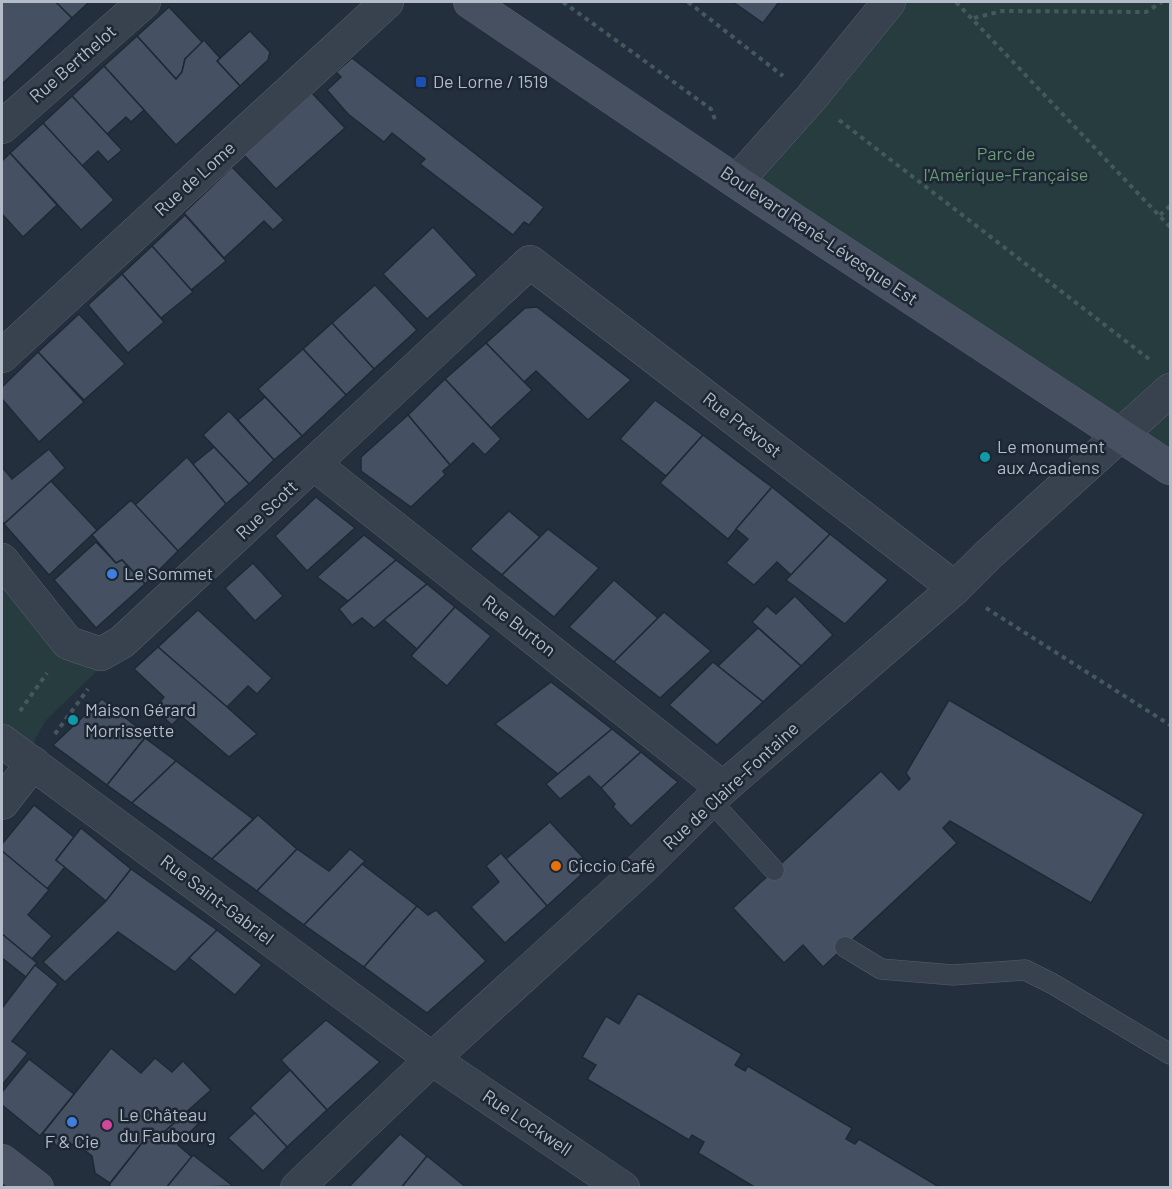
<svg xmlns="http://www.w3.org/2000/svg" width="1172" height="1189" font-family="Barlow,sans-serif">
  <rect width="100%" height="100%" fill="#242f3e"/>
  <g fill="#263c3f">
    <polygon points="889,2 1170,2 1170,469 737,181"/>
    <polygon points="2,555 98,670 46,720 35,739 33,763 2,738"/>
  </g>
  <g fill="#455162" stroke="#1f2835" stroke-width="1.5">
    <polygon points="2,2 56,2 72,18 2,84"/>
    <polygon points="56,2 89,2 72,18"/>
    <polygon points="733,2 779,2 763,23"/>
    <polygon points="169,7 203,43 185,59 182,72 176,79 137,36"/>
    <polygon points="250,31 270,52 268,60 240,86 217,61"/>
    <polygon points="137,36 176,79 182,72 185,59 204,40 220,58 217,61 240,86 176,145 104,66"/>
    <polygon points="352,58 544,207 529,225 524,222 513,235 420,164 425,159 392,133 384,142 348,114 327,90 341,77 336,72"/>
    <polygon points="104,66 144,110 131,122 126,117 107,134 72,96"/>
    <polygon points="312,93 345,128 276,189 244,155"/>
    <polygon points="72,96 122,150 108,162 98,151 82,166 43,123"/>
    <polygon points="43,123 114,200 81,230 10,153"/>
    <polygon points="10,153 57,205 23,237 2,214 2,161"/>
    <polygon points="232,167 284,220 273,230 264,221 224,258 184,213"/>
    <polygon points="185,215 226,261 191,290 152,246"/>
    <polygon points="433,227 477,275 427,319 383,274"/>
    <polygon points="152,246 193,292 161,318 122,274"/>
    <polygon points="122,274 164,322 128,353 88,305"/>
    <polygon points="375,285 417,330 374,369 332,323"/>
    <polygon points="537,307 631,380 588,420 536,371 524,382 486,343 525,308"/>
    <polygon points="79,314 125,364 84,400 38,352"/>
    <polygon points="332,323 374,369 346,395 303,349"/>
    <polygon points="486,343 532,390 491,428 445,379"/>
    <polygon points="303,349 346,395 302,436 258,389"/>
    <polygon points="38,352 84,402 39,442 2,399 2,387"/>
    <polygon points="445,379 501,439 485,455 473,443 450,465 408,415"/>
    <polygon points="265,397 302,436 274,460 238,420"/>
    <polygon points="655,400 703,435 666,476 620,439"/>
    <polygon points="229,411 274,460 249,484 203,435"/>
    <polygon points="408,415 450,465 443,471 445,475 411,507 361,471 361,457"/>
    <polygon points="703,435 772,487 728,539 660,483"/>
    <polygon points="214,447 249,484 226,504 193,464"/>
    <polygon points="49,449 65,468 4,524 2,521 2,467 12,479"/>
    <polygon points="187,457 226,504 178,551 135,505"/>
    <polygon points="51,481 97,530 49,575 4,524"/>
    <polygon points="772,487 830,534 791,575 777,562 754,585 726,563 748,539 736,529"/>
    <polygon points="316,497 355,528 307,571 275,536"/>
    <polygon points="131,500 178,551 145,584 122,560 116,563 92,535"/>
    <polygon points="509,511 540,537 502,575 470,549"/>
    <polygon points="548,529 599,568 554,617 502,575"/>
    <polygon points="830,534 888,580 845,624 786,580"/>
    <polygon points="364,535 396,560 348,601 317,577"/>
    <polygon points="96,542 116,563 122,560 145,584 96,628 54,580"/>
    <polygon points="396,560 427,584 374,628 362,618 352,625 339,609"/>
    <polygon points="253,563 283,596 255,621 225,588"/>
    <polygon points="614,580 658,618 614,662 569,627"/>
    <polygon points="427,584 455,607 417,649 384,620"/>
    <polygon points="795,596 833,635 801,666 752,622 767,606 776,614"/>
    <polygon points="455,607 491,636 447,686 411,656"/>
    <polygon points="198,610 272,678 257,694 248,686 227,707 158,647"/>
    <polygon points="664,612 711,651 660,698 614,662"/>
    <polygon points="758,628 801,666 763,702 718,666"/>
    <polygon points="158,647 227,707 257,734 229,757 181,716 172,725 154,709 164,697 134,669"/>
    <polygon points="713,662 763,702 717,745 669,705"/>
    <polygon points="551,682 612,729 558,774 495,724"/>
    <polygon points="102,699 147,735 107,785 53,745"/>
    <polygon points="949,700 1144,814 1091,903 950,821 943,828 957,843 823,967 803,945 784,963 733,908 881,771 899,790 910,779 906,773"/>
    <polygon points="612,729 641,752 601,788 589,776 560,799 546,784"/>
    <polygon points="145,738 176,761 132,803 107,785"/>
    <polygon points="641,752 678,782 631,826 613,807 615,804 601,788"/>
    <polygon points="176,761 253,819 212,859 132,803"/>
    <polygon points="34,805 74,837 56,860 65,867 47,889 2,851 2,844"/>
    <polygon points="258,815 297,849 257,891 212,859"/>
    <polygon points="550,822 591,866 547,906 506,859"/>
    <polygon points="81,828 131,869 106,901 56,860"/>
    <polygon points="297,849 329,871 350,849 365,861 304,925 257,891"/>
    <polygon points="2,851 49,890 28,915 52,936 32,959 2,934"/>
    <polygon points="501,853 547,906 505,943 471,907 499,882 486,866"/>
    <polygon points="362,864 417,906 364,967 304,925"/>
    <polygon points="131,869 217,930 175,972 118,932 65,982 43,962 106,901"/>
    <polygon points="417,906 428,915 436,910 486,961 427,1013 364,967"/>
    <polygon points="217,930 262,965 235,995 189,958"/>
    <polygon points="2,934 37,963 26,977 2,958"/>
    <polygon points="35,965 58,984 12,1041 28,1053 2,1085 2,1008"/>
    <polygon points="638,993 742,1054 735,1065 745,1071 748,1066 852,1128 846,1139 855,1144 859,1139 941,1188 756,1188 698,1153 704,1142 692,1135 689,1140 587,1079 596,1065 582,1057 606,1016 619,1024"/>
    <polygon points="326,1020 380,1062 327,1110 281,1060"/>
    <polygon points="111,1048 141,1073 155,1058 172,1072 183,1061 211,1090 156,1139 149,1134 110,1183 95,1173 92,1156 76,1144 57,1146 43,1133"/>
    <polygon points="29,1059 74,1094 40,1136 2,1105 2,1092"/>
    <polygon points="290,1070 327,1110 287,1147 250,1108"/>
    <polygon points="186,1113 199,1123 178,1145 192,1157 166,1188 113,1188 109,1185 149,1134 156,1139"/>
    <polygon points="255,1113 287,1147 263,1171 228,1138"/>
    <polygon points="400,1134 427,1156 401,1188 348,1188"/>
    <polygon points="193,1155 233,1186 166,1188"/>
    <polygon points="427,1156 467,1188 401,1188"/>
  </g>
  <g fill="none" stroke-linecap="round" stroke-linejoin="round">
    <defs>
      <g id="lane">
        <polyline points="711,801 774,870"/>
        <polyline points="845,947 881,969 953,975 1025,970 1053,984 1170,1054"/>
      </g>
      <g id="street">
        <polyline points="2,127 144,2"/>
        <polyline points="737,181 811,98 889,2"/>
        <polyline points="2,356 387,2"/>
        <polyline points="315,465 723,788"/>
        <polyline points="2,560 68,643 101,654 122,642 530,262 955,588"/>
        <polyline points="2,741 432,1059 623,1188"/>
        <polyline points="2,803 33,763"/>
        <polyline points="297,1188 432,1059 641,869 723,788 955,588 989,554 1170,390"/>
      </g>
      <g id="secondary">
        <polyline points="470,2 792,219 1170,468"/>
        <polyline points="2,1161 37,1188"/>
      </g>
    </defs>
    <use href="#lane" stroke="#565f6c" stroke-width="21"/>
    <use href="#street" stroke="#565f6c" stroke-width="34"/>
    <use href="#secondary" stroke="#565f6c" stroke-width="34"/>
    <g stroke="#44595c" stroke-width="4" stroke-dasharray="4.5 4.5" stroke-linecap="butt">
      <polyline points="563,2 711,109 716,122"/>
      <polyline points="688,2 783,76"/>
      <polyline points="956,2 1170,227"/>
      <polyline points="974,18 1002,11 1146,12 1162,2"/>
      <polyline points="839,120 1149,359"/>
      <polyline points="1160,215 1170,206"/>
      <polyline points="986,608 1170,725"/>
      <polyline points="20,711 47,673"/>
      <polyline points="55,734 88,689"/>
    </g>
    <use href="#lane" stroke="#38414e" stroke-width="20"/>
    <use href="#street" stroke="#38414e" stroke-width="33"/>
    <use href="#secondary" stroke="#465061" stroke-width="33"/>
  </g>
  <rect fill="#1a4fb4" stroke="#1d2633" stroke-width="2" x="415" y="76" width="12" height="12" rx="3"/>
  <g fill="#0f9aa8" stroke="#1d2633" stroke-width="2">
    <circle cx="985" cy="457" r="6"/>
    <circle cx="73" cy="720" r="6"/>
  </g>
  <g fill="#3f7fe0" stroke="#1d2633" stroke-width="2">
    <circle cx="112" cy="574" r="6"/>
    <circle cx="72" cy="1122" r="6"/>
  </g>
  <circle fill="#e8710a" stroke="#1d2633" stroke-width="2" cx="556" cy="866" r="6"/>
  <circle fill="#d1479c" stroke="#1d2633" stroke-width="2" cx="107" cy="1125" r="6"/>
  <g text-anchor="middle" stroke-width="5" stroke-linejoin="round" paint-order="stroke">
    <g font-size="18" fill="#b4bcc9" stroke="#1d2633">
      <text transform="translate(73 64) rotate(-41)" y="6">Rue Berthelot</text>
      <text transform="translate(195 179) rotate(-42)" y="6">Rue de Lome</text>
      <text transform="translate(819 236) rotate(34)" y="6">Boulevard René-Lévesque Est</text>
      <text transform="translate(742 425) rotate(38)" y="6">Rue Prévost</text>
      <text transform="translate(267 510) rotate(-43)" y="6">Rue Scott</text>
      <text transform="translate(519 626) rotate(38)" y="6">Rue Burton</text>
      <text transform="translate(731 786) rotate(-43)" y="6">Rue de Claire-Fontaine</text>
      <text transform="translate(217 900) rotate(37)" y="6">Rue Saint-Gabriel</text>
      <text transform="translate(527 1123) rotate(34)" y="6">Rue Lockwell</text>
    </g>
    <g font-size="18" fill="#b4bcc9" stroke="#1d2633" text-anchor="start">
      <text x="433" y="88">De Lorne / 1519</text>
      <text x="997" y="453">Le monument<tspan x="997" dy="21">aux Acadiens</tspan></text>
      <text x="124" y="580">Le Sommet</text>
      <text x="85" y="716">Maison Gérard<tspan x="85" dy="21">Morrissette</tspan></text>
      <text x="568" y="872">Ciccio Café</text>
      <text x="119" y="1121">Le Château<tspan x="119" dy="21">du Faubourg</tspan></text>
      <text x="72" y="1148" text-anchor="middle">F &amp; Cie</text>
    </g>
    <g font-size="18" fill="#6b9a76" stroke="#1d2633">
      <text x="1006" y="160">Parc de<tspan x="1006" dy="21">l'Amérique-Française</tspan></text>
    </g>
  </g>
  <rect width="1172" height="1189" fill="none" stroke="#b4bcc9" stroke-width="6"/>
</svg>
